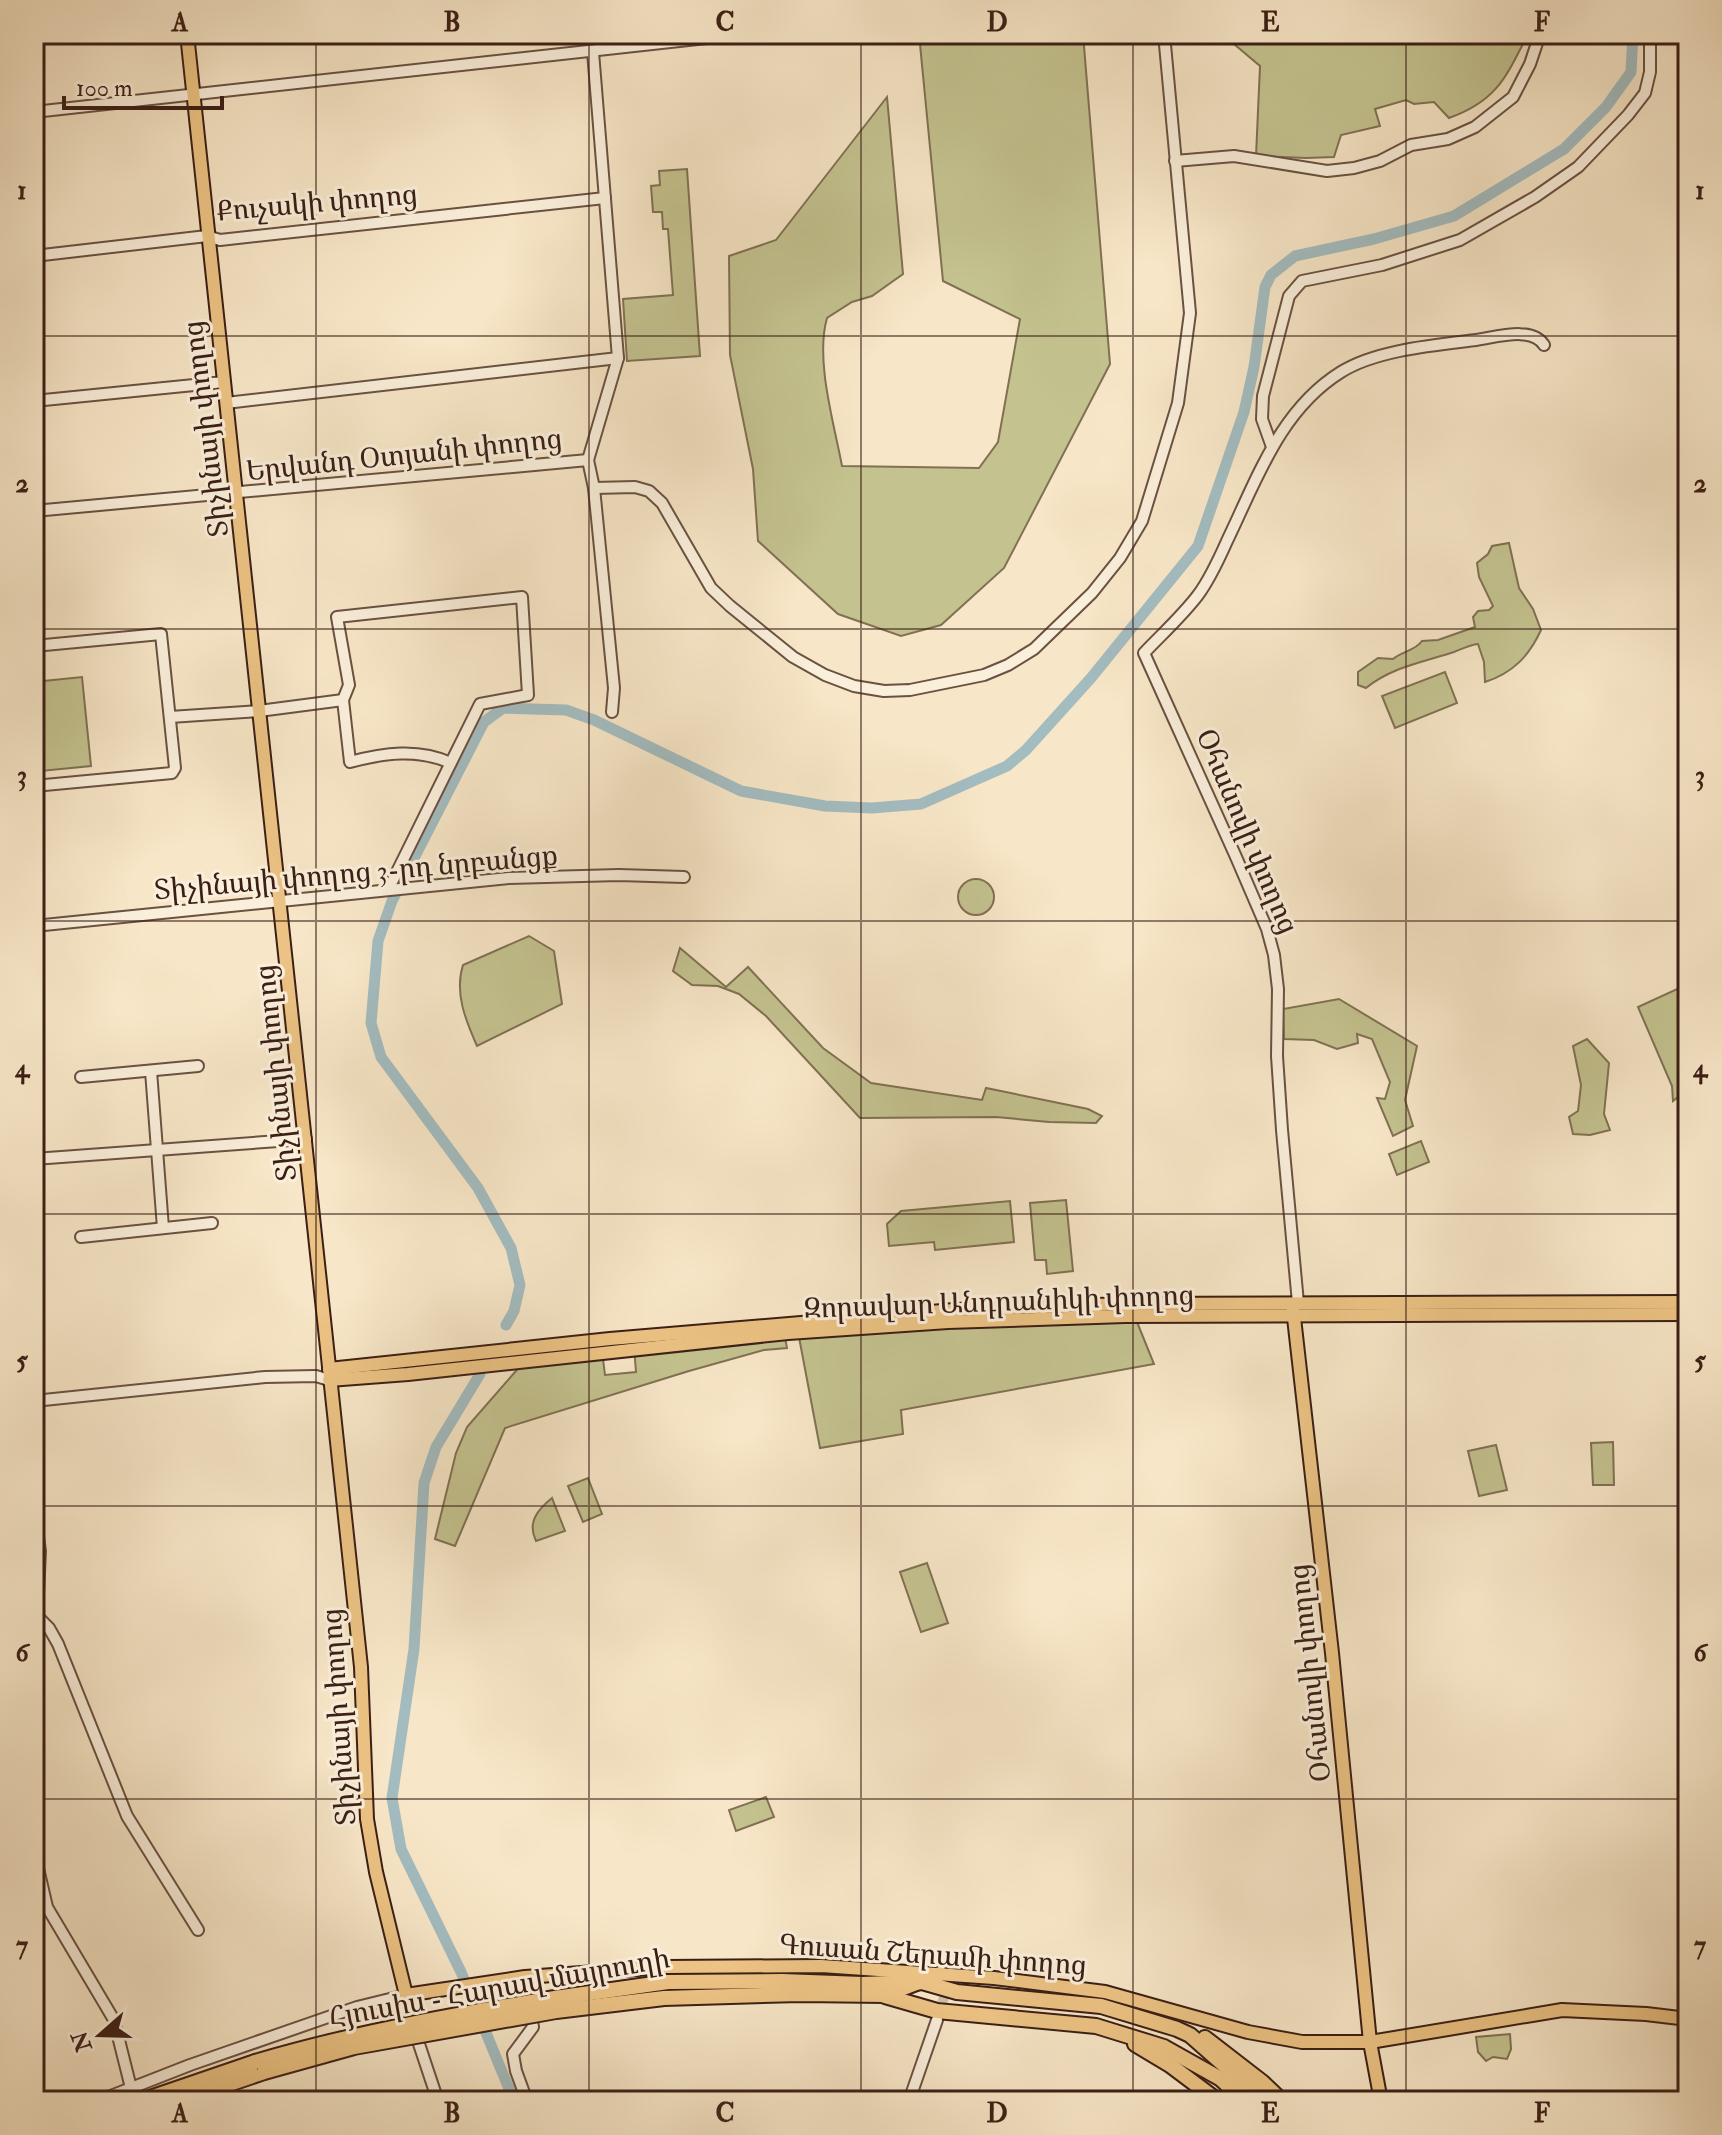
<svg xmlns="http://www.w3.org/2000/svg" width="1722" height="2135" font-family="'IM FELL Double Pica','Noto Serif Armenian',serif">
  <rect width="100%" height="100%" fill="#f7e6c7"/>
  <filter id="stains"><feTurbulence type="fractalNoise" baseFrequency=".0025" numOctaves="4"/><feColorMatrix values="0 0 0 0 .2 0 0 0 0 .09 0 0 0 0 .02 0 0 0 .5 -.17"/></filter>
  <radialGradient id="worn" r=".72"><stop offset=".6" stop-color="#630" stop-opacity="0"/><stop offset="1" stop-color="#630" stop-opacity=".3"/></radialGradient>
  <g fill="#c4c390" stroke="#807153" stroke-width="2">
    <path d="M 919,34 L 1083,34 L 1110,364 L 1004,568 L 941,625 L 901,636 L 838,614 L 758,541 L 753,469 L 730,355 L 729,256 L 776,240 L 887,97 L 903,274 L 872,296 L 852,302 L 827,318 C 815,360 834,423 842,466 L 979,468 L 998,442 L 1020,319 L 943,281 Z"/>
    <path d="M 1222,34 L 1528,34 C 1506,77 1497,101 1449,118 L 1434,102 L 1414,104 L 1406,100 L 1375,109 L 1380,126 L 1341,135 L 1334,157 L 1306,158 L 1256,156 L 1260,66 Z"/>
    <polygon points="687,169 700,356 627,361 623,299 673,295 668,229 663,229 662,212 653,212 651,186 660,185 659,171"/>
    <path d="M 1509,543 L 1519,588 L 1533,609 L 1541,630 C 1529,656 1513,673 1485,682 L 1484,662 L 1478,644 C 1469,645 1462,649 1454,652 C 1423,662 1392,667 1366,688 L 1358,685 L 1358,672 L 1378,658 L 1393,659 C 1402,651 1415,651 1422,641 L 1438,640 L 1475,627 L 1473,617 L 1478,611 L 1489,610 L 1493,606 L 1479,577 L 1477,563 L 1488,554 L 1492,546 Z"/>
    <polygon points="1445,672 1457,703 1395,728 1382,696"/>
    <polygon points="82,677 91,766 41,771 34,682"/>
    <circle cx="976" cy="897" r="18"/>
    <path d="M 529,936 L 554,951 L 562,1004 L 477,1046 C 466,1021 454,993 463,965 Z"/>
    <polygon points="680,948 726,987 748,967 823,1048 871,1083 982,1100 986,1088 1088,1109 1102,1116 1096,1123 1049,1122 996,1117 860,1118 766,1016 739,994 718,986 692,985 673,971"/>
    <polygon points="1688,984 1688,1089 1673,1101 1672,1086 1638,1007"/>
    <polygon points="1339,999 1417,1046 1405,1100 1413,1126 1393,1136 1377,1098 1385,1099 1390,1082 1372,1039 1357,1034 1358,1043 1337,1049 1314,1040 1284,1039 1283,1009"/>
    <polygon points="1587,1039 1609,1063 1604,1114 1610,1130 1590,1135 1573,1134 1569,1117 1578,1111 1581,1085 1573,1046"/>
    <polygon points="1421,1141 1429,1162 1397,1175 1389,1154"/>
    <polygon points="1066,1200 1073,1271 1047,1274 1046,1260 1035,1260 1030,1203"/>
    <polygon points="1010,1201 1014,1242 935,1250 934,1242 889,1246 887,1224 901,1211"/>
    <polygon points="1137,1322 1154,1364 901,1410 903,1434 820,1448 798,1332"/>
    <polygon points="784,1332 787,1348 764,1350 689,1371 505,1428 455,1546 435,1539 456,1453 467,1427 522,1364 602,1351 605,1375 636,1372 634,1347"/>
    <polygon points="1613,1442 1614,1485 1593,1485 1591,1443"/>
    <polygon points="1496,1445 1507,1490 1479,1496 1468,1451"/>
    <polygon points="588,1478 602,1514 583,1522 568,1486"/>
    <path d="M 552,1498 L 565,1531 L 536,1541 C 527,1523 537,1510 552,1498 Z"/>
    <polygon points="927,1563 948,1623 921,1632 900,1572"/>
    <polygon points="766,1797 774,1817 736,1831 729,1810"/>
    <polygon points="1510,2034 1511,2049 1507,2059 1493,2057 1486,2061 1478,2052 1476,2037"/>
  </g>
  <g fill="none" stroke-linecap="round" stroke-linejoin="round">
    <g stroke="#a3bcc0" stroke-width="11">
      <polyline points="506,1325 514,1311 520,1285 511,1248 478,1188 381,1057 371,1023 378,941 392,901 484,722 503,708 566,710 594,720 741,791 825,806 872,808 921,804 1007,766 1026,750 1091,678 1198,546 1244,412 1254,367 1265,287 1271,275 1295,256 1374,239 1454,216 1564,149 1606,107 1631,72 1633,34"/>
      <polyline points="480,1374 436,1447 424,1483 414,1649 392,1798 401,1849 461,1972 514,2101"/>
    </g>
    <polyline stroke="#d1bea4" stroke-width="10" stroke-dasharray="10 5" stroke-linecap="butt" points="938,2017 948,1984"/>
    <defs>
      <g id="minor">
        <polyline points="34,112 743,34"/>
        <polyline points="1175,161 1234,156 1327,171 1354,168 1380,161 1411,145 1448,139 1475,127 1513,97 1530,64 1540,34"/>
        <polyline points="34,256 207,236 220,240 605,198"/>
        <polyline points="34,401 224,382"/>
        <polyline points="226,403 618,358"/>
        <polyline points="1272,447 1262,419 1263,396 1289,296 1302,281 1382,265 1460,240 1535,197 1578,167 1628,115 1645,93 1650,72 1650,34"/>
        <polyline points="588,460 618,358 593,52"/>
        <polyline points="594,488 635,487 649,491 662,503 711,588 730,606 793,657 825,675 854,686 884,691 910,690 984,675 1008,665 1034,649 1092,593 1120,558 1142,521 1178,403 1190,313 1164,34"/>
        <polyline points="34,511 588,460 594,488 614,688 612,712"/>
        <polyline points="34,646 161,634 175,768 172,773 34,786"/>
        <polyline points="170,717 259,711 343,700"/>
        <path d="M 389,888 L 480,704 L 528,695 L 522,597 L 337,617 L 349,685 L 343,700 L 350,762 C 384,753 418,748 451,763"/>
        <polyline points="34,926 509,878 619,875 684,877"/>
        <polyline points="151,1071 163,1228"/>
        <polyline points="81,1077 198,1066"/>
        <polyline points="34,1159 306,1139"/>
        <polyline points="81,1237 212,1223"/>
        <path d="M 1298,1303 L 1282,1130 L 1277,1056 L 1278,989 L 1274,955 L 1267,929 L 1236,857 L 1144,653 C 1162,634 1183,615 1198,595 C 1210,579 1219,559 1227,541 C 1257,479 1280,410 1341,372 C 1376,350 1435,345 1476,340 C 1497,337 1532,326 1544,345"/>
        <polyline points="34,1401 265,1377 316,1376 329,1380"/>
        <polyline points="34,1508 40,1551 37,1616 34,1617"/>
        <polyline points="37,1616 49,1628 58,1644 127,1816 198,1930"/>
        <polyline points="34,1851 47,1907 114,2020 131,2088"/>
        <polyline points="525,1977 533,2027 513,2054 516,2071 527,2101"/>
        <polyline points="98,2101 190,2065 357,2007 406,1995 411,2020 438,2101"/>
        <polyline points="909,2101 937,2020"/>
      </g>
      <g id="major">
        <polyline points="187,34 361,1667 367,1819 376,1872 406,1995 525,1977 666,1967 821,1966 994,1978 1105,1992 1248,2032 1302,2042 1370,2042 1562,2010 1646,2014 1688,2019"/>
        <polyline points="1293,1309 1332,1653 1370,2042 1381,2101"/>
        <polyline points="329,1369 610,1339 954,1310 1125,1304 1688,1302"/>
        <polyline points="329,1380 408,1374 788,1333 948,1322 1125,1316 1688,1314"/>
      </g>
      <g id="highway">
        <polyline points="885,1996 937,2011 1096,2026 1164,2047 1221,2079 1245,2101"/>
        <polyline points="555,1998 668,1982 782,1981 862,1984 922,1982 957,1992 1101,2006 1177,2029 1190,2035 1265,2101"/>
        <polyline points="556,2011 664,1998 800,1994 885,1995 940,1974"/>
        <polyline points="1205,2038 1262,2082 1282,2101"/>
        <polyline points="1135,2044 1170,2065 1218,2101"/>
        <polyline points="141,2101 255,2062"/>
        <polyline points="179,2101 264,2072"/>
      </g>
    </defs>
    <use href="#minor" stroke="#6a5142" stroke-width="14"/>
    <use href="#major" stroke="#3b1f16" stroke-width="16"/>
    <use href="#highway" stroke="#3b1f16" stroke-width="18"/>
    <use href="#minor" stroke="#faefdb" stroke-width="10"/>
    <use href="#major" stroke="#ecc384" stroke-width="12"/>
    <use href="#highway" stroke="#ecc384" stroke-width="14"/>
    <defs>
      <g id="highway-bridge">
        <path d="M 255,2062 C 353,2033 453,2015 555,1998"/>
        <polyline points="264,2072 354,2047 556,2011"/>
      </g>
    </defs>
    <use href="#highway-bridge" stroke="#3b1f16" stroke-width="18" stroke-linecap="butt"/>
    <use href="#highway-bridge" stroke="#ecc384" stroke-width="14"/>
  </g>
  <path fill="none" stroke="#3b1f16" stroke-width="2" stroke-opacity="0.55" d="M 316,34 L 316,2101M 589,34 L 589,2101M 861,34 L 861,2101M 1133,34 L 1133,2101M 1406,34 L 1406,2101M 34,336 L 1688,336M 34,629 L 1688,629M 34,921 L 1688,921M 34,1214 L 1688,1214M 34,1506 L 1688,1506M 34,1799 L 1688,1799"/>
  <g text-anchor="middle" stroke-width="6" stroke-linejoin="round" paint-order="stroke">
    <g font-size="28" fill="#3b1f16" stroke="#faefdb">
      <text transform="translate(317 202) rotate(-5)" y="10">Քուչակի փողոց</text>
      <text transform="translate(205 429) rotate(-97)" y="10">Տիչինայի փողոց</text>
      <text transform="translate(404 454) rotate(-6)" y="10">Երվանդ Օտյանի փողոց</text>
      <text transform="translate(1248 831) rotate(67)" y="10">Օհանովի փողոց</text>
      <text transform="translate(356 872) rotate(-5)" y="10">Տիչինայի փողոց 3-րդ նրբանցք</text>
      <text transform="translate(275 1073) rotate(-96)" y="10">Տիչինայի փողոց</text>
      <text transform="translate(999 1301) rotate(-2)" y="10">Զորավար Անդրանիկի փողոց</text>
      <text transform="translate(1309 1673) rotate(-96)" y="10">Օհանովի փողոց</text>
      <text transform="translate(338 1717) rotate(-94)" y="10">Տիչինայի փողոց</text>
      <text transform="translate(933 1954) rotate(4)" y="10">Գուսան Շերամի փողոց</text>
      <text transform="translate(499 1987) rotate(-10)" y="10">Հյուսիս - Հարավ մայրուղի</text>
    </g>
  </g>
  <rect width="1722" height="2135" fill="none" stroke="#f7e6c7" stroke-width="88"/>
  <g transform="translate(100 2035) rotate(250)" stroke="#faefdb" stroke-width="6" paint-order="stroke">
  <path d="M0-6L14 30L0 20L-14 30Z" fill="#3b1f16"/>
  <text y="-12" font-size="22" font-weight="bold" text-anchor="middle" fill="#3b1f16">N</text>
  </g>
  <path d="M64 96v12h158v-12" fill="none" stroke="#3b1f16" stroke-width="4"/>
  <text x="76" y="96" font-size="24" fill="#3b1f16" stroke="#faefdb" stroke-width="6" paint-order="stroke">100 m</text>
  <rect x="44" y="44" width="1634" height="2047" fill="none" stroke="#3b1f16" stroke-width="3"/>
  <g font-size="26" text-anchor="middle" font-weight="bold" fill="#3b1f16">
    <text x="180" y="31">A</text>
    <text x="452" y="31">B</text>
    <text x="725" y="31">C</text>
    <text x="997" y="31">D</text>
    <text x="1270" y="31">E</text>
    <text x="1542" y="31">F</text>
    <text x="22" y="199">1</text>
    <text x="1700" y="199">1</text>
    <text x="22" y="492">2</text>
    <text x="1700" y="492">2</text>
    <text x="22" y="784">3</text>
    <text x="1700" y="784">3</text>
    <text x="22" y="1077">4</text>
    <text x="1700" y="1077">4</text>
    <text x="22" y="1369">5</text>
    <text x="1700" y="1369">5</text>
    <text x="22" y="1661">6</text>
    <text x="1700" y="1661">6</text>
    <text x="22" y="1954">7</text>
    <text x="1700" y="1954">7</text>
    <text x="180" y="2122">A</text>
    <text x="452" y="2122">B</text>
    <text x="725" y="2122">C</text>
    <text x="997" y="2122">D</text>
    <text x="1270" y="2122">E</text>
    <text x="1542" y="2122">F</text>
  </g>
  <rect width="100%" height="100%" filter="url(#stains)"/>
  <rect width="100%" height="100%" fill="url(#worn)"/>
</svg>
